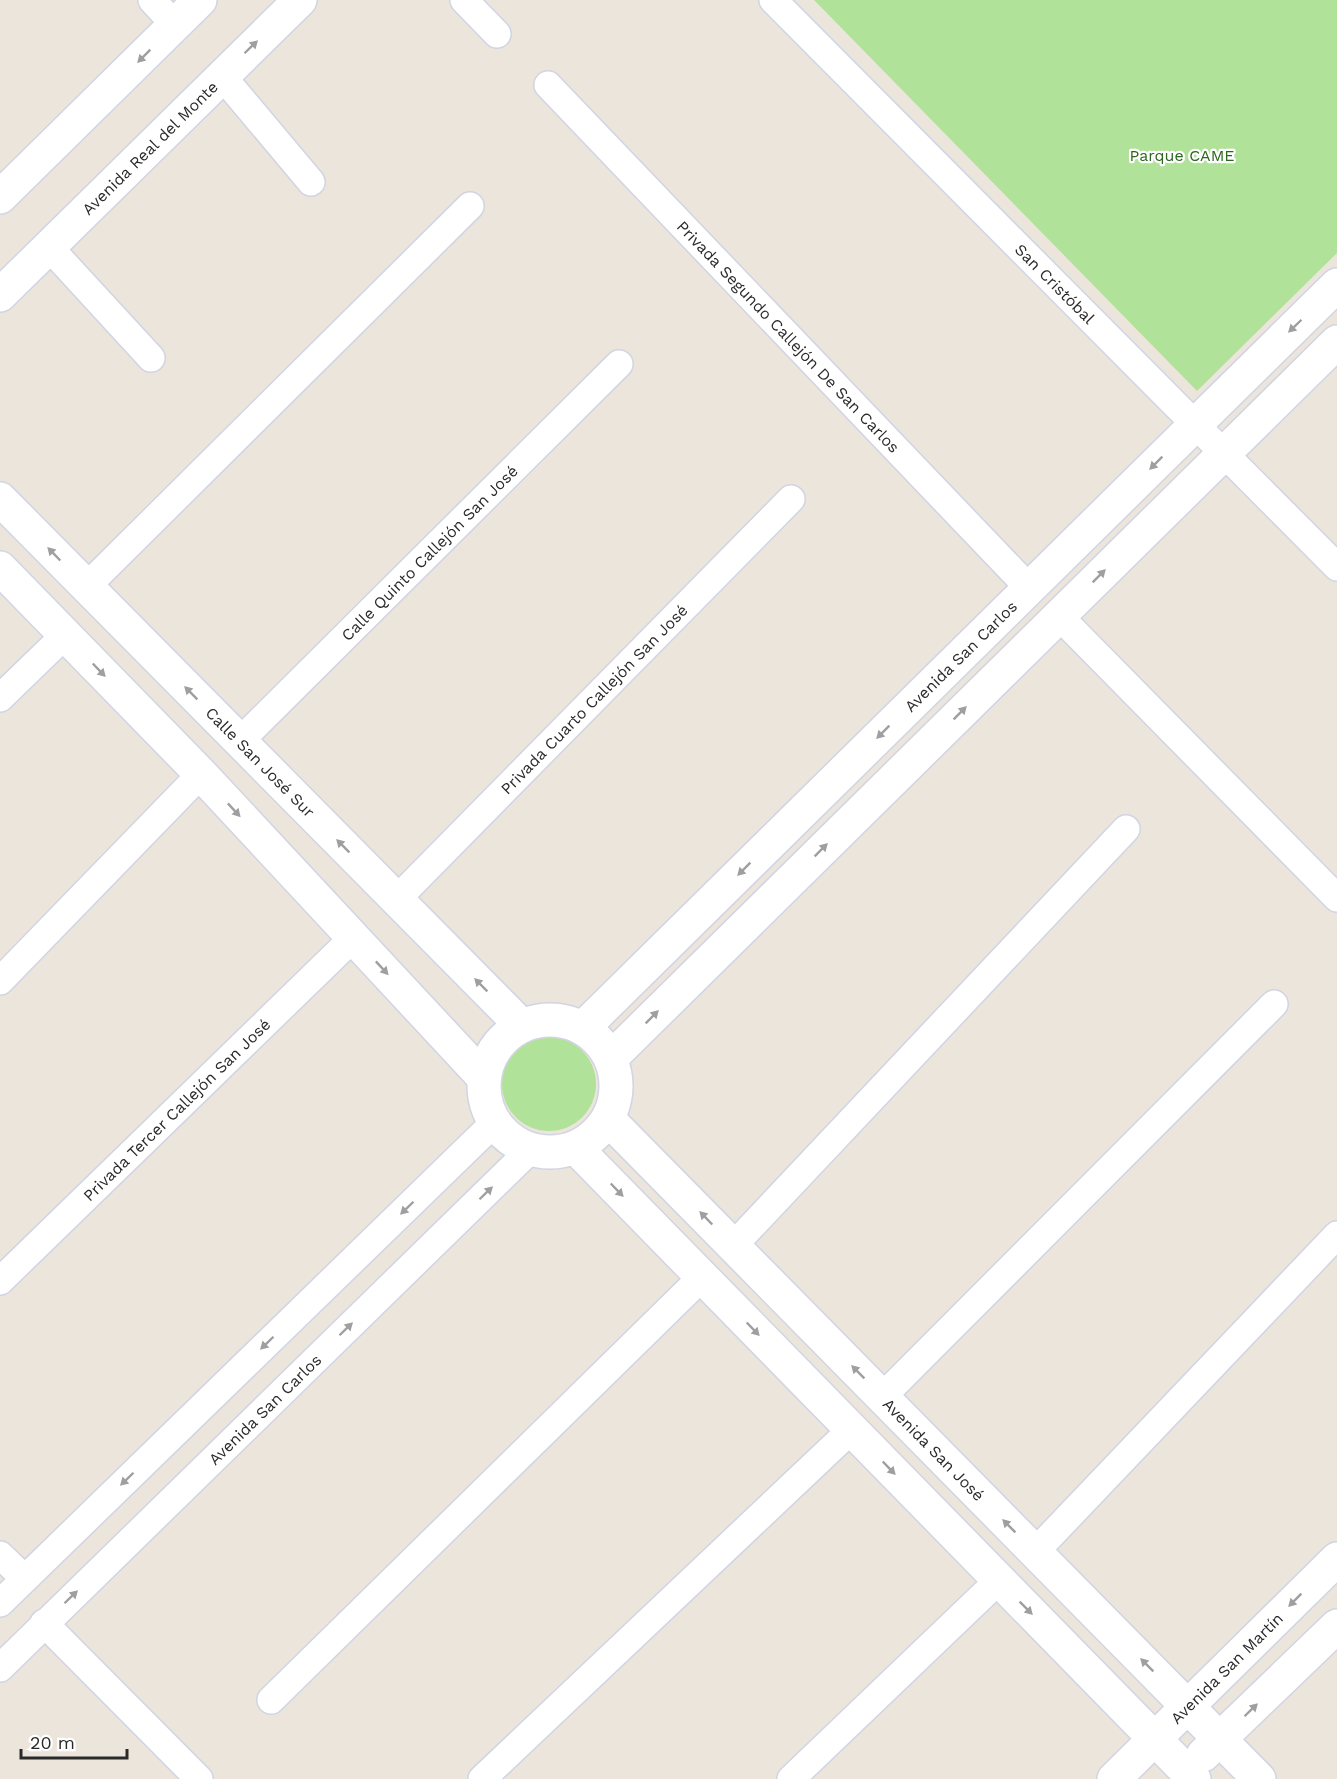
<svg xmlns="http://www.w3.org/2000/svg" width="1337" height="1779" font-family="'Work Sans',sans-serif">
  <rect width="100%" height="100%" fill="#ece5dc"/>
  <g fill="#b1e299">
    <polygon points="814,0 1337,0 1337,253 1197,391"/>
    <circle cx="549" cy="1084" r="47"/>
  </g>
  <g fill="none" stroke-linecap="round" stroke-linejoin="round">
    <defs>
      <g id="minor">
        <polyline points="152,0 175,25"/>
        <polyline points="464,0 497,34"/>
        <path id="s1" d="M 773,0 L 1337,567"/>
        <polyline points="222,76 311,182"/>
        <path id="s2" d="M 548,85 L 1029,588"/>
        <polyline points="49,247 151,358"/>
        <polyline points="86,587 470,206"/>
        <polyline points="1059,616 1337,898"/>
        <polyline points="0,698 65,635"/>
        <path id="s3" d="M 240,741 L 619,364"/>
        <path id="s4" d="M 396,900 L 791,499"/>
        <polyline points="0,981 201,774"/>
        <polyline points="733,1246 1126,829"/>
        <path id="s5" d="M 0,1281 L 354,937"/>
        <polyline points="882,1397 1274,1004"/>
        <polyline points="1035,1552 1337,1235"/>
        <polyline points="0,1555 24,1578"/>
        <polyline points="0,1603 494,1123"/>
        <polyline points="44,1623 199,1779"/>
        <path id="s6" d="M 0,1668 L 530,1150"/>
        <polyline points="271,1700 702,1277"/>
        <polyline points="482,1779 851,1430"/>
        <polyline points="791,1779 999,1580"/>
      </g>
      <g id="tertiary">
        <polyline points="0,197 200,0"/>
        <path id="s7" d="M 0,295 L 300,0"/>
        <path id="s8" d="M 0,499 L 522,1026"/>
        <polyline points="0,568 201,774 484,1078"/>
        <circle cx="550" cy="1086" r="66"/>
        <path id="s9" d="M 583,1028 L 1337,285"/>
        <polyline points="611,1058 1337,342"/>
        <path id="s10" d="M 608,1119 L 1259,1779"/>
        <polyline points="576,1148 1194,1779"/>
        <polyline points="1203,1755 1337,1626"/>
        <path id="s11" d="M 1114,1779 L 1337,1559"/>
      </g>
    </defs>
    <use href="#minor" stroke="#d1d4e3" stroke-width="30"/>
    <use href="#tertiary" stroke="#d1d4e3" stroke-width="36"/>
    <use href="#minor" stroke="#fff" stroke-width="27"/>
    <use href="#tertiary" stroke="#fff" stroke-width="33"/>
  </g>
  <defs><path id="oneway-solid" d="M-6-.8H1V-3.2L6.5 0L1 3.2V.8H-6Z" transform="scale(1.5)"/></defs>
  <g fill="#9f9f9f">
    <use href="#oneway-solid" transform="translate(251 47) rotate(-44)"/>
    <use href="#oneway-solid" transform="translate(144 56) rotate(135)"/>
    <use href="#oneway-solid" transform="translate(1295 326) rotate(136)"/>
    <use href="#oneway-solid" transform="translate(1156 463) rotate(135)"/>
    <use href="#oneway-solid" transform="translate(54 554) rotate(-134)"/>
    <use href="#oneway-solid" transform="translate(1099 576) rotate(-45)"/>
    <use href="#oneway-solid" transform="translate(99 670) rotate(46)"/>
    <use href="#oneway-solid" transform="translate(191 693) rotate(-135)"/>
    <use href="#oneway-solid" transform="translate(960 713) rotate(-45)"/>
    <use href="#oneway-solid" transform="translate(883 732) rotate(135)"/>
    <use href="#oneway-solid" transform="translate(234 810) rotate(47)"/>
    <use href="#oneway-solid" transform="translate(343 846) rotate(-135)"/>
    <use href="#oneway-solid" transform="translate(821 850) rotate(-45)"/>
    <use href="#oneway-solid" transform="translate(744 869) rotate(135)"/>
    <use href="#oneway-solid" transform="translate(382 968) rotate(47)"/>
    <use href="#oneway-solid" transform="translate(481 985) rotate(-135)"/>
    <use href="#oneway-solid" transform="translate(652 1017) rotate(-45)"/>
    <use href="#oneway-solid" transform="translate(617 1190) rotate(46)"/>
    <use href="#oneway-solid" transform="translate(486 1193) rotate(-44)"/>
    <use href="#oneway-solid" transform="translate(407 1208) rotate(136)"/>
    <use href="#oneway-solid" transform="translate(706 1218) rotate(-134)"/>
    <use href="#oneway-solid" transform="translate(346 1329) rotate(-44)"/>
    <use href="#oneway-solid" transform="translate(753 1329) rotate(46)"/>
    <use href="#oneway-solid" transform="translate(267 1343) rotate(136)"/>
    <use href="#oneway-solid" transform="translate(858 1372) rotate(-135)"/>
    <use href="#oneway-solid" transform="translate(889 1468) rotate(46)"/>
    <use href="#oneway-solid" transform="translate(127 1479) rotate(136)"/>
    <use href="#oneway-solid" transform="translate(1009 1526) rotate(-135)"/>
    <use href="#oneway-solid" transform="translate(71 1597) rotate(-44)"/>
    <use href="#oneway-solid" transform="translate(1295 1600) rotate(135)"/>
    <use href="#oneway-solid" transform="translate(1026 1608) rotate(45)"/>
    <use href="#oneway-solid" transform="translate(1147 1665) rotate(-135)"/>
    <use href="#oneway-solid" transform="translate(1251 1710) rotate(-44)"/>
  </g>
  <g text-anchor="middle" stroke-width="4.5" stroke-linejoin="round" paint-order="stroke">
    <g font-size="16" fill="#2a2a2a" stroke="#fff">
      <text dy="6" stroke="none"><textPath href="#s7" startOffset="210">Avenida Real del Monte</textPath></text>
      <text dy="6" stroke="none"><textPath href="#s1" startOffset="400">San Cristóbal</textPath></text>
      <text dy="6" stroke="none"><textPath href="#s2" startOffset="348">Privada Segundo Callejón De San Carlos</textPath></text>
      <text dy="6" stroke="none"><textPath href="#s3" startOffset="267">Calle Quinto Callejón San José</textPath></text>
      <text dy="6" stroke="none"><textPath href="#s9" startOffset="530">Avenida San Carlos</textPath></text>
      <text dy="6" stroke="none"><textPath href="#s4" startOffset="282">Privada Cuarto Callejón San José</textPath></text>
      <text dy="6" stroke="none"><textPath href="#s8" startOffset="370">Calle San José Sur</textPath></text>
      <text dy="6" stroke="none"><textPath href="#s5" startOffset="246">Privada Tercer Callejón San José</textPath></text>
      <text dy="6" stroke="none"><textPath href="#s6" startOffset="370">Avenida San Carlos</textPath></text>
      <text dy="6" stroke="none"><textPath href="#s10" startOffset="464">Avenida San José</textPath></text>
      <text dy="6" stroke="none"><textPath href="#s11" startOffset="158">Avenida San Martín</textPath></text>
    </g>
    <g font-size="16" fill="#2a661b" stroke="#fff">
      <text x="1182" y="161">Parque CAME</text>
    </g>
  </g>
  <path d="M21 1749v9h106v-9" fill="none" stroke="#2a2a2a" stroke-width="3"/>
  <text x="30" y="1749" font-size="18" fill="#2a2a2a" stroke="#ffffff" stroke-width="4.5" paint-order="stroke">20 m</text>
</svg>
